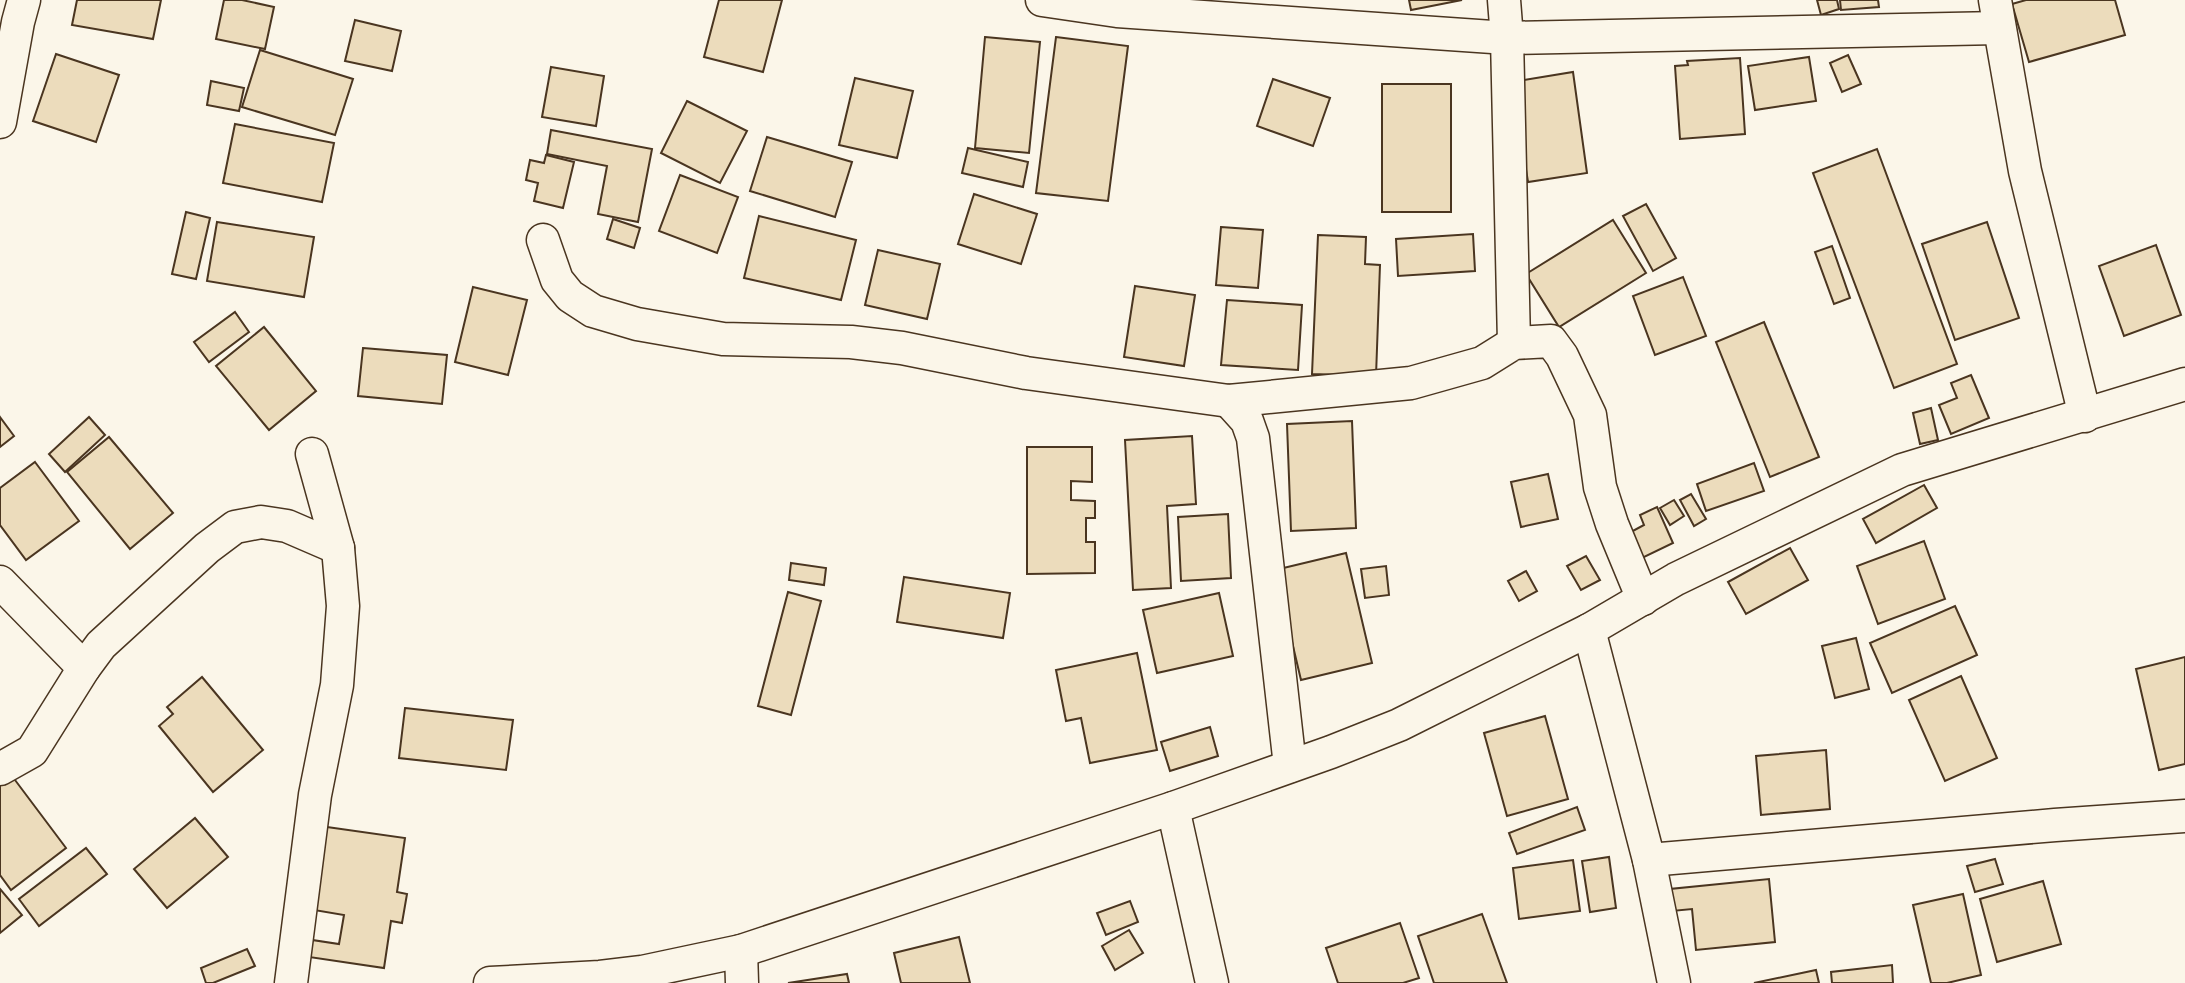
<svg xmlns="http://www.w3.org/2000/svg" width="2185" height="983" font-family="Quicksand,sans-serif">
  <rect width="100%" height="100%" fill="#fbf6e9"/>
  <g fill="#ecdcbc" stroke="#4a3520" stroke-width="2">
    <polygon points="77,0 161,0 153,39 72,25"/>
    <polygon points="224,0 242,0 274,7 265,49 216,39"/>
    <polygon points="719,0 782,0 763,72 704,57"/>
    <polygon points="1409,0 1462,0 1411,10"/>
    <polygon points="1817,0 1837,0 1839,9 1821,15"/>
    <polygon points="1840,0 1878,0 1879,7 1841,10"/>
    <polygon points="2026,0 2115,0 2125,35 2029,62 2012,4"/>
    <polygon points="355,20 401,31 392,71 345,61"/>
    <polygon points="985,37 1040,42 1029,153 975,148"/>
    <polygon points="1056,37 1128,46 1108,201 1036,193"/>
    <polygon points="260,50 353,79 335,135 242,107"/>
    <polygon points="56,54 119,75 96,142 33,121"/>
    <polygon points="1848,55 1861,84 1842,92 1830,63"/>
    <polygon points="1809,57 1816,101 1755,110 1748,66"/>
    <polygon points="1740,58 1745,134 1680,139 1675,66 1688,65 1687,61"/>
    <polygon points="551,67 604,76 596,126 542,117"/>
    <polygon points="1573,72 1587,173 1528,182 1512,82"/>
    <polygon points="855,78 913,91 897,158 839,145"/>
    <polygon points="1273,79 1330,98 1313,146 1257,126"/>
    <polygon points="211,81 244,88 239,111 207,105"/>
    <rect x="1382" y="84" width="69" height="128"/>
    <polygon points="687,101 747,131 720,183 661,153"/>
    <polygon points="235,124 334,143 322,202 223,183"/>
    <polygon points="551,130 652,149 638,222 598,214 607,166 547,154"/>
    <polygon points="767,137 852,162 835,217 750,191"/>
    <polygon points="968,148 1028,162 1023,187 962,173"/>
    <polygon points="1877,149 1957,364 1894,388 1813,173"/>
    <polygon points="546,155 574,162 563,208 534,201 538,183 526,180 530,160 544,163"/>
    <polygon points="680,175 738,197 717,253 659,231"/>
    <polygon points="974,194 1037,214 1021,264 958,244"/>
    <polygon points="1646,204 1676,258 1653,271 1623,216"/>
    <polygon points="186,212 210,218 196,279 172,274"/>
    <polygon points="759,216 856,240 841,300 744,278"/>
    <polygon points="613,219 640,228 634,248 607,239"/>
    <polygon points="1613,220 1646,273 1559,327 1526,274"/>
    <polygon points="217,222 314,237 304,297 207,281"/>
    <polygon points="1987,222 2019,318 1955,340 1922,244"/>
    <polygon points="1221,227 1263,230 1258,288 1216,285"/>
    <polygon points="1473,234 1475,271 1398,276 1396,239"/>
    <polygon points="1318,235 1366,237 1365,264 1380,265 1376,376 1312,374"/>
    <polygon points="2156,245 2181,315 2124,336 2099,266"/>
    <polygon points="1832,246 1850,298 1834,304 1815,252"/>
    <polygon points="878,250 940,264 927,319 865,305"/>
    <polygon points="1683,277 1706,336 1655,355 1633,296"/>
    <polygon points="1135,286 1195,295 1184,366 1124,357"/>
    <polygon points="473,287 527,300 508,375 455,362"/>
    <polygon points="1227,300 1302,305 1298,370 1221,365"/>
    <polygon points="235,312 249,332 209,362 194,342"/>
    <polygon points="1764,322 1819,457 1770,477 1716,342"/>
    <polygon points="264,327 316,391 269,430 216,366"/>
    <polygon points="363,348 447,355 442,404 358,396"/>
    <polygon points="1971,375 1989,418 1951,434 1939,405 1957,398 1951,383"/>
    <polygon points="1931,408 1938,440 1920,444 1913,413"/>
    <polygon points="0,417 14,436 0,447"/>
    <polygon points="89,417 105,435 65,472 49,454"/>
    <polygon points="1352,421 1356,528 1291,531 1287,424"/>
    <polygon points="1192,436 1196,504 1167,506 1171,588 1133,590 1125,440"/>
    <polygon points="109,437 173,513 130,549 67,472"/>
    <polygon points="1027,447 1092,447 1092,482 1071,481 1071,500 1095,501 1095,518 1086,518 1086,542 1095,542 1095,573 1027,574"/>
    <polygon points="35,462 79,521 26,560 0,525 0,488"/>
    <polygon points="1754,463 1764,491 1706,511 1697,484"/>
    <polygon points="1548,474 1558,519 1521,527 1511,482"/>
    <polygon points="1924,485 1937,508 1876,543 1863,519"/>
    <polygon points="1691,494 1706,519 1694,526 1680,500"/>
    <polygon points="1674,500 1684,516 1670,525 1660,508"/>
    <polygon points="1657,507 1673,543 1640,559 1629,533 1644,525 1640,515"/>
    <polygon points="1228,514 1231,578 1181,581 1178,517"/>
    <polygon points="1924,541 1945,599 1878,624 1857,566"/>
    <polygon points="1790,548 1808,580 1746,614 1728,582"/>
    <polygon points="1346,553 1372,663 1301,680 1275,570"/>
    <polygon points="1586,556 1600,580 1581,590 1567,566"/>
    <polygon points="791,563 826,568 824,585 789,580"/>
    <polygon points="1386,566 1389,595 1365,598 1361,569"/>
    <polygon points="1526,571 1537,591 1519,601 1508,581"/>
    <polygon points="904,577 1010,593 1003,638 897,622"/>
    <polygon points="788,592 821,601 791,715 758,706"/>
    <polygon points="1219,593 1233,656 1157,673 1143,610"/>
    <polygon points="1955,606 1977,655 1892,693 1870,643"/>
    <polygon points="1856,638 1869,689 1835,698 1822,646"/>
    <polygon points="1137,653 1157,750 1090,763 1081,718 1066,721 1056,670"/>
    <polygon points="2185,657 2185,764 2159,770 2136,669"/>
    <polygon points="1961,676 1997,758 1945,781 1909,700"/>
    <polygon points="202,677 263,750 213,792 159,726 173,714 167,707"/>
    <polygon points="405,708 513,720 506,770 399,758"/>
    <polygon points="1545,716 1568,799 1507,816 1484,733"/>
    <polygon points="1210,727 1218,756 1170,771 1161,742"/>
    <polygon points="1826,750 1830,809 1761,815 1756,756"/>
    <polygon points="9,772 66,848 11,890 0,875 0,779"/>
    <polygon points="1577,807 1585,830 1517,854 1509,833"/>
    <polygon points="195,818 228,857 167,908 134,869"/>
    <polygon points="327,827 405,838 397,892 407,894 402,923 391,921 384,968 309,957 312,940 339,944 344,915 314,910"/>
    <polygon points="86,848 107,874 39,926 19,899"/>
    <polygon points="1609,857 1616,908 1590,912 1582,861"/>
    <polygon points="1995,859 2003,884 1975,892 1967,866"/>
    <polygon points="1573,860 1580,911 1519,919 1513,868"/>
    <polygon points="1769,879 1775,942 1696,950 1692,909 1672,911 1670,889"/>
    <polygon points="2043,881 2061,944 1997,962 1980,899"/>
    <polygon points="0,889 22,915 0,933"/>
    <polygon points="1963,894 1981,975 1947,983 1931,983 1913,905"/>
    <polygon points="1130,901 1138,922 1106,935 1097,913"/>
    <polygon points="1482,914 1507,983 1434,983 1418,936"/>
    <polygon points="1400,923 1419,978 1403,983 1338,983 1326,948"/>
    <polygon points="1129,930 1143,953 1115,970 1102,946"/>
    <polygon points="959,937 970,983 901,983 894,953"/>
    <polygon points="247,949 255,966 213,983 206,983 201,968"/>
    <polygon points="1892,965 1893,983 1832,983 1831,972"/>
    <polygon points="1816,970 1819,983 1754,983"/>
    <polygon points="847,974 849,983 788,983"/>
  </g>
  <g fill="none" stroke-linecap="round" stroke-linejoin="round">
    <defs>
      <g id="street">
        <polyline points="1042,0 1117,11 1507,38 1999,28"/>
        <polyline points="1504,0 1507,38 1514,343"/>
        <polyline points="1995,0 2025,171 2085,416"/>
        <polyline points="0,122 18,22 24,0"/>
        <polyline points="543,240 557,280 570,296 593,311 637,324 723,339 851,342 902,348 1026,373 1229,401 1411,383 1482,363 1514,343 1551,341 1562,356 1590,415 1600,487 1612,524 1643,599"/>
        <polyline points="1229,401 1247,421 1253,438 1290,766"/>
        <polyline points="0,582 84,668"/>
        <polyline points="1589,630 1649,860 1674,983"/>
        <polyline points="0,769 32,751 84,668 101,645 207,548 235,527 261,522 287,526 338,548"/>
        <polyline points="1173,808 1212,983"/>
        <polyline points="1649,860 2055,825 2185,816"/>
        <polyline points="741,951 742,983"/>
        <polyline points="291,983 315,795 337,685 343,606 338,548 312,454"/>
        <polyline points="490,983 600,977 642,972 741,951 1173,808 1331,752 1399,725 1589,630 1676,579 1902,470 2185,384"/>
      </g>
    </defs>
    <use href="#street" stroke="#4a3520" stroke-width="35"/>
    <use href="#street" stroke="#fbf6e9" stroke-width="32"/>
  </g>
</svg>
